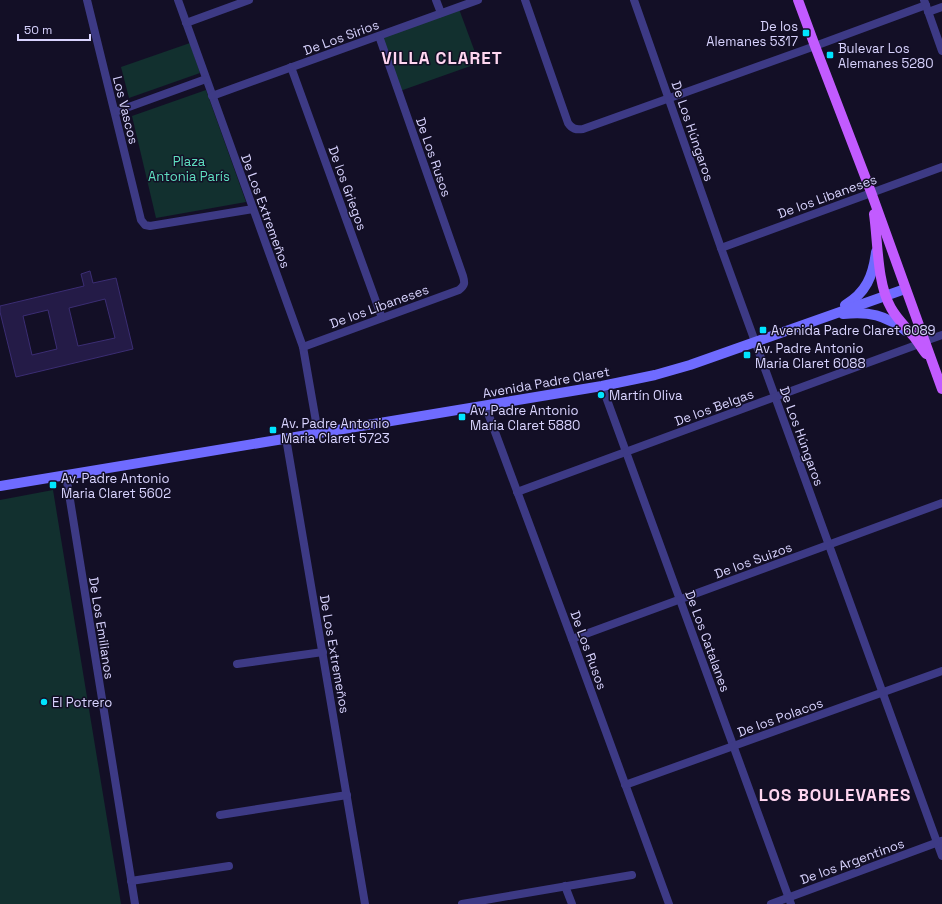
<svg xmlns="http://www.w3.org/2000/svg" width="942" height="904" font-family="'Space Grotesk',sans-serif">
  <rect width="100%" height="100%" fill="#130f26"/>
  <g fill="#12302f">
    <polygon points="459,9 479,63 400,91 382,37"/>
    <polygon points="190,43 200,73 129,98 121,67"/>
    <polygon points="206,90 246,202 156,218 132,116"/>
    <polygon points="53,490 121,904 0,904 0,500"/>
  </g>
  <path fill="#241b47" stroke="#3b2d73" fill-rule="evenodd" d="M 90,271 L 93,283 L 116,278 L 133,349 L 16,377 L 0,312 L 0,306 L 84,286 L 81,274 ZM 105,299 L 115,338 L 78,346 L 69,308 ZM 48,310 L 57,349 L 32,355 L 23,316 Z"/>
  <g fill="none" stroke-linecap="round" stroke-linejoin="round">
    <g stroke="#3d3a85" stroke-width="8">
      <polyline points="87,0 141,220 145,225 150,226 253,209"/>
      <polyline points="178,0 303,347 318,433"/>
      <polyline points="436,0 441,13"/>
      <path d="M 525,0 L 568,123 C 572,129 576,130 583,129 L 815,46 L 926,5"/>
      <polyline points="634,0 721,248 942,856"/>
      <polyline points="924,0 942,51"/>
      <polyline points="928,12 942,7"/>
      <polyline points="186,23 249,0"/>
      <polyline points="291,67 382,318"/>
      <polyline points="212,96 478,0"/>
      <polyline points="115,112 206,79"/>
      <polyline points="721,248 942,167"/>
      <polyline points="925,341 942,335"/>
      <path d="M 303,347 L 459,290 C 465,285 465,283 463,276 L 379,36"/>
      <polyline points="602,386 791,904"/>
      <polyline points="485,405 572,639 669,904"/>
      <polyline points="286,438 365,904"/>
      <polyline points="66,475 135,904"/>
      <polyline points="517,492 919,344"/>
      <polyline points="572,639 942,503"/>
      <polyline points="237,664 323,652"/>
      <polyline points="625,785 942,671"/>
      <polyline points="220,815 347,795"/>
      <polyline points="131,881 229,866"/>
      <polyline points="565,886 572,904"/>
      <polyline points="462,904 632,875"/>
      <polyline points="771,904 941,841"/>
    </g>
    <g stroke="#6f6bff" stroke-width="10">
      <path d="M 845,305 C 866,293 873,276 876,252"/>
      <path d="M 843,314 C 869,311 885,315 906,331"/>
      <polyline points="0,486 602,386 655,375 690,365 905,289"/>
    </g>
    <g stroke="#c25bff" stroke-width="10">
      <polyline points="798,0 815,46 871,192 942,389"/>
      <path d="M 874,214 C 878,242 877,284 891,308 C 897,319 906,327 914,337 C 918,342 922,349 926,354"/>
    </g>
  </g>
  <g fill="#00e5ff" stroke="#130f26" stroke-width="1.5">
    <rect x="802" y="29" width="8" height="8" rx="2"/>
    <rect x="826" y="51" width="8" height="8" rx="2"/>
    <rect x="759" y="326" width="8" height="8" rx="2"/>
    <rect x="743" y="351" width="8" height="8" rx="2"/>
    <circle cx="601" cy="395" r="4"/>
    <rect x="458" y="413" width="8" height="8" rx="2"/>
    <rect x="269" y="426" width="8" height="8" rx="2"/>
    <rect x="49" y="481" width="8" height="8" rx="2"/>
    <circle cx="44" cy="702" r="4"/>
  </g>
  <g text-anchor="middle" stroke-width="3" stroke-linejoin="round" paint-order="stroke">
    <g font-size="13" fill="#d9d4ff" stroke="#130f26" text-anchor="start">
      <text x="798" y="31" text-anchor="end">De los<tspan x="798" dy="15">Alemanes 5317</tspan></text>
      <text x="838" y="53">Bulevar Los<tspan x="838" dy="15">Alemanes 5280</tspan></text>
      <text x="771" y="335">Avenida Padre Claret 6089</text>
      <text x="755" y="353">Av. Padre Antonio<tspan x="755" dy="15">Maria Claret 6088</tspan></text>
      <text x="609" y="400">Martín Oliva</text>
      <text x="470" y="415">Av. Padre Antonio<tspan x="470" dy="15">Maria Claret 5880</tspan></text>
      <text x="281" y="428">Av. Padre Antonio<tspan x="281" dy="15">Maria Claret 5723</tspan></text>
      <text x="61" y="483">Av. Padre Antonio<tspan x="61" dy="15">Maria Claret 5602</tspan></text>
      <text x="52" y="707">El Potrero</text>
    </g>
    <g font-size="13" fill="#d9d4ff" stroke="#130f26">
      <text transform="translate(341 37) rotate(-20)" y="5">De Los Sirios</text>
      <text transform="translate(126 110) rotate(76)" y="5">Los Vascos</text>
      <text transform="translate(693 131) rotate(71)" y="5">De Los Húngaros</text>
      <text transform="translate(434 157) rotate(71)" y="5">De Los Rusos</text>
      <text transform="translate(348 188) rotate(70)" y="5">De los Griegos</text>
      <text transform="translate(827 196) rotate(-20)" y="5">De los Libaneses</text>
      <text transform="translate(266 211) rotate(70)" y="5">De Los Extremeños</text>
      <text transform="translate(379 306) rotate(-20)" y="5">De los Libaneses</text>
      <text transform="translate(546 382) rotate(-10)" y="5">Avenida Padre Claret</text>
      <text transform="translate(714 407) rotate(-20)" y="5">De los Belgas</text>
      <text transform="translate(802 436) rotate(70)" y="5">De Los Húngaros</text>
      <text transform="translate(753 560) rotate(-20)" y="5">De los Suizos</text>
      <text transform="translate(102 628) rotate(81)" y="5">De Los Emilianos</text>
      <text transform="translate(708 641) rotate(70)" y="5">De Los Catalanes</text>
      <text transform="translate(589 650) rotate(70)" y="5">De Los Rusos</text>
      <text transform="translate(335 654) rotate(80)" y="5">De Los Extremeños</text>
      <text transform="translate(780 717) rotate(-20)" y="5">De los Polacos</text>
      <text transform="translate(852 861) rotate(-20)" y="5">De los Argentinos</text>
    </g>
    <g font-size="13" fill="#5fe0c0" stroke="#130f26">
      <text x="189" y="166">Plaza<tspan x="189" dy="15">Antonia París</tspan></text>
    </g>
    <g font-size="17" font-weight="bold" letter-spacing="1" fill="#ffd6f0" stroke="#130f26">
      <text x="442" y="64">VILLA CLARET</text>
      <text x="835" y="801">LOS BOULEVARES</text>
    </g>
  </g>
  <path d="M18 34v6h72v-6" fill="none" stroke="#d9d4ff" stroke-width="2"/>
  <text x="24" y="34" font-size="12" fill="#d9d4ff" stroke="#130f26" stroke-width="3" paint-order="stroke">50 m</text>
</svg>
